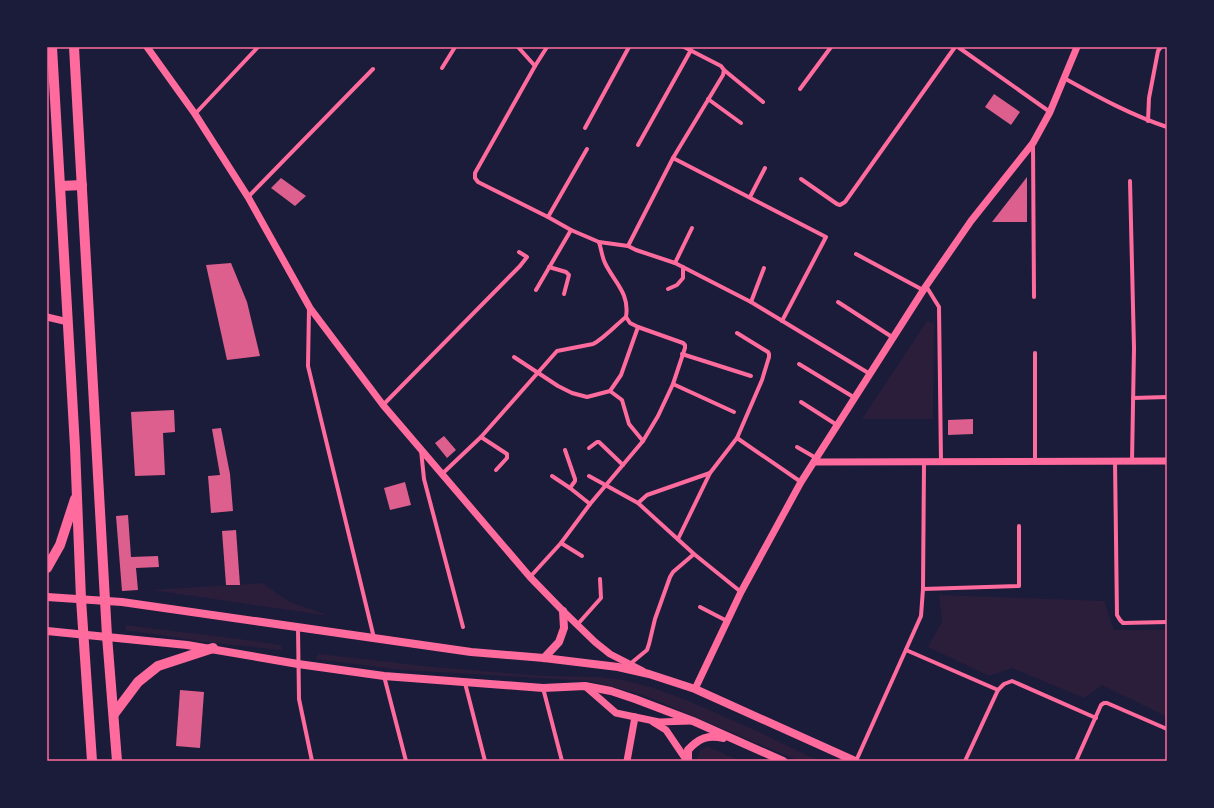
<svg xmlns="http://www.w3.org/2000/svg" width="1214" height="808" font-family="'Roboto Condensed',sans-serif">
  <rect width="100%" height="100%" fill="#1b1b3a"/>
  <g fill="#2a1e3b">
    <polygon points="927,321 934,323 933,419 862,419"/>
    <polygon points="262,583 290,602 330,616 152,590"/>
    <polygon points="939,595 1104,601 1114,630 1167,630 1167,717 1102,685 1084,698 1012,668 989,676 928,647 942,621"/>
    <path d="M 126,625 C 177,632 230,637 281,645 L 282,650 L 213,643 L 125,630 Z"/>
    <polygon points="319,654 434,667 544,676 600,677 623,680 651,687 689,701 759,732 819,761 799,761 646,696 591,681 402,670 315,659"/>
    <polygon points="707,746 740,761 699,761 697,759 700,750"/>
  </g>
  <g fill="#dd5f8e">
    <polygon points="994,94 1020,112 1011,125 985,107"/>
    <polygon points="1027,177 1027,222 992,222"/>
    <polygon points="281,178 306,196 295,206 271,188"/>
    <polygon points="231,263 247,302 260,356 227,360 206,265"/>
    <polygon points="174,410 175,432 163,433 165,475 135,476 131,412"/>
    <polygon points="973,419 973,434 948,435 948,420"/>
    <polygon points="221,428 230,474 233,511 211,513 208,476 220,475 212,429"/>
    <polygon points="444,436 456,450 447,458 435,443"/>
    <polygon points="405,482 411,505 390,510 384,488"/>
    <polygon points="128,515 131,557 158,556 159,567 136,568 138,590 122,591 116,516"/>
    <polygon points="236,530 240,585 226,585 222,531"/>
    <polygon points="180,690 204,692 200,748 176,746"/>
  </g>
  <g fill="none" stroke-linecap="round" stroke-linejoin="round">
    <g stroke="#ff6b9d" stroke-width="4">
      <polyline points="518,47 535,66"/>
      <polyline points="547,47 535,66 475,173 475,178 478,182 548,217 571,230 599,242 628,246 636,250 675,263 751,302 870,374"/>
      <polyline points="684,47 721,66 724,70 763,102"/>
      <polyline points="958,47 1050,112"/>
      <polyline points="442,68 455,47"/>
      <path d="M 1064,78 C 1098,97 1131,115 1167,127"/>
      <polyline points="800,89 831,47"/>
      <polyline points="708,99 741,123"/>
      <polyline points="195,114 258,47"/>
      <polyline points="1148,121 1149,98 1158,51 1161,47"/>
      <polyline points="585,128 629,47"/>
      <polyline points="1033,144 1034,297"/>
      <polyline points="638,145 691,50"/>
      <polyline points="673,158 826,237 782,321"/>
      <polyline points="801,179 837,204 840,205 845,202 955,47"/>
      <polyline points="1130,181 1134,348 1132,462"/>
      <polyline points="248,197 373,69"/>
      <polyline points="750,197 765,168"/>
      <polyline points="548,217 587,149"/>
      <path d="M 599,242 C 601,248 602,257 605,263 C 614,282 630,293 626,317"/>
      <polyline points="628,246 673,158 723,75 724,70"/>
      <polyline points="856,254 923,290"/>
      <polyline points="675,263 692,228"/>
      <polyline points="549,267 566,272 569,275 564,294"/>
      <polyline points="926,286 939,307 941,462"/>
      <polyline points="668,289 677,285 683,278 683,267"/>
      <polyline points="536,290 571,230"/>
      <polyline points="751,302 764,268"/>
      <polyline points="838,302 892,337"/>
      <polyline points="309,308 308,366 374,638"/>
      <polyline points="1035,353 1035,461"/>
      <polyline points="682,354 751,376"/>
      <polyline points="514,357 558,386 572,393 587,397 610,391 621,375 638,327"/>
      <polyline points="799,364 855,398"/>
      <polyline points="673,384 734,412"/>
      <polyline points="610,391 622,400 629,424 643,441"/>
      <polyline points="1133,398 1167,397"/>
      <polyline points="801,402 837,425"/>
      <polyline points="383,405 520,266 527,257 519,252"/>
      <polyline points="481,437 507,454 507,458 496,470"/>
      <polyline points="737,438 801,482"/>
      <polyline points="797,447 816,458"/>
      <polyline points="589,448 597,442 599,442 623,465"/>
      <polyline points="421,450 424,479 463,627"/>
      <polyline points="565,450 575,479 575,481 570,488"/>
      <polyline points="1115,461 1117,615 1120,620 1123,623 1167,622"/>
      <path d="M 442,474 L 481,437 L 557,351 L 593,344 C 602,340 617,324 626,317"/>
      <polyline points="552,476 570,488 590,504"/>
      <polyline points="589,476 638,503 694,554 741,592"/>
      <polyline points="638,503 647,495 710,473"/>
      <polyline points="678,539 710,473 737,438 762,380 769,357 769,354 768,352 737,333"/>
      <polyline points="561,543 582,556"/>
      <polyline points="530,577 561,543 590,504 643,441 658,416 673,384 685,348 685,345 683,343 638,327 630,323 626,317"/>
      <polyline points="923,589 1019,586 1019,526"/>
      <polyline points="700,607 727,621"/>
      <polyline points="577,625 601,598 600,579"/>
      <polyline points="298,628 299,699 312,761"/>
      <polyline points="906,650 998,690"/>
      <polyline points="630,664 647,650 649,644 655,619 670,577 673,572 694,554"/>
      <polyline points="384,676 406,761"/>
      <polyline points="465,683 485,761"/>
      <polyline points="543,688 562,761"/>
      <polyline points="856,761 921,616 923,589 924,462"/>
      <polyline points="965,761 998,690 1004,684 1012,681 1096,718"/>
      <polyline points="1076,761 1101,705 1104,703 1107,703 1167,729"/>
    </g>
    <g stroke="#ff6b9d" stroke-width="7">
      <polyline points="147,47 195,114 248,197 310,308 383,405 530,577 563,611 595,642 610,654 643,671"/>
      <polyline points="47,317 68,322"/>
      <polyline points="814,462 1167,461"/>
      <polyline points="585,686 616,713 659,722 691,721"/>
      <polyline points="695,689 741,592 801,482 926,286 971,221 1033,143 1050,112 1077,47"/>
      <polyline points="653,722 666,730 687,761"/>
      <polyline points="627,761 635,717"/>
    </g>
    <g stroke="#ff6b9d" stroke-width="8">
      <polyline points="47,597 122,602 471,652 544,658 618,667 649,674 695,689 855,761"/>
      <polyline points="47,631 187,645 298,664 384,676 543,688 585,686 611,691 635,699 693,721 783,761"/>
      <polyline points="544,658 559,642 564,628 563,611"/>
      <path d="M 688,761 L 688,750 C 698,739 708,734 723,738"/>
    </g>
    <g stroke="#ff6b9d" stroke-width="10">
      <polyline points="52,47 75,447 81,599 92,761"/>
      <polyline points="74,47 107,636 117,761"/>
      <polyline points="61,186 82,185"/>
      <polyline points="47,568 60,545 75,499"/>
      <polyline points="114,714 138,682 158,666 213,648"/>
    </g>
  </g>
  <rect width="1214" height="808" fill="none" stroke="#1b1b3a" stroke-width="96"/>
  <rect x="48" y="48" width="1118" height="712" fill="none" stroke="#ff6b9d" stroke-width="1.5"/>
</svg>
